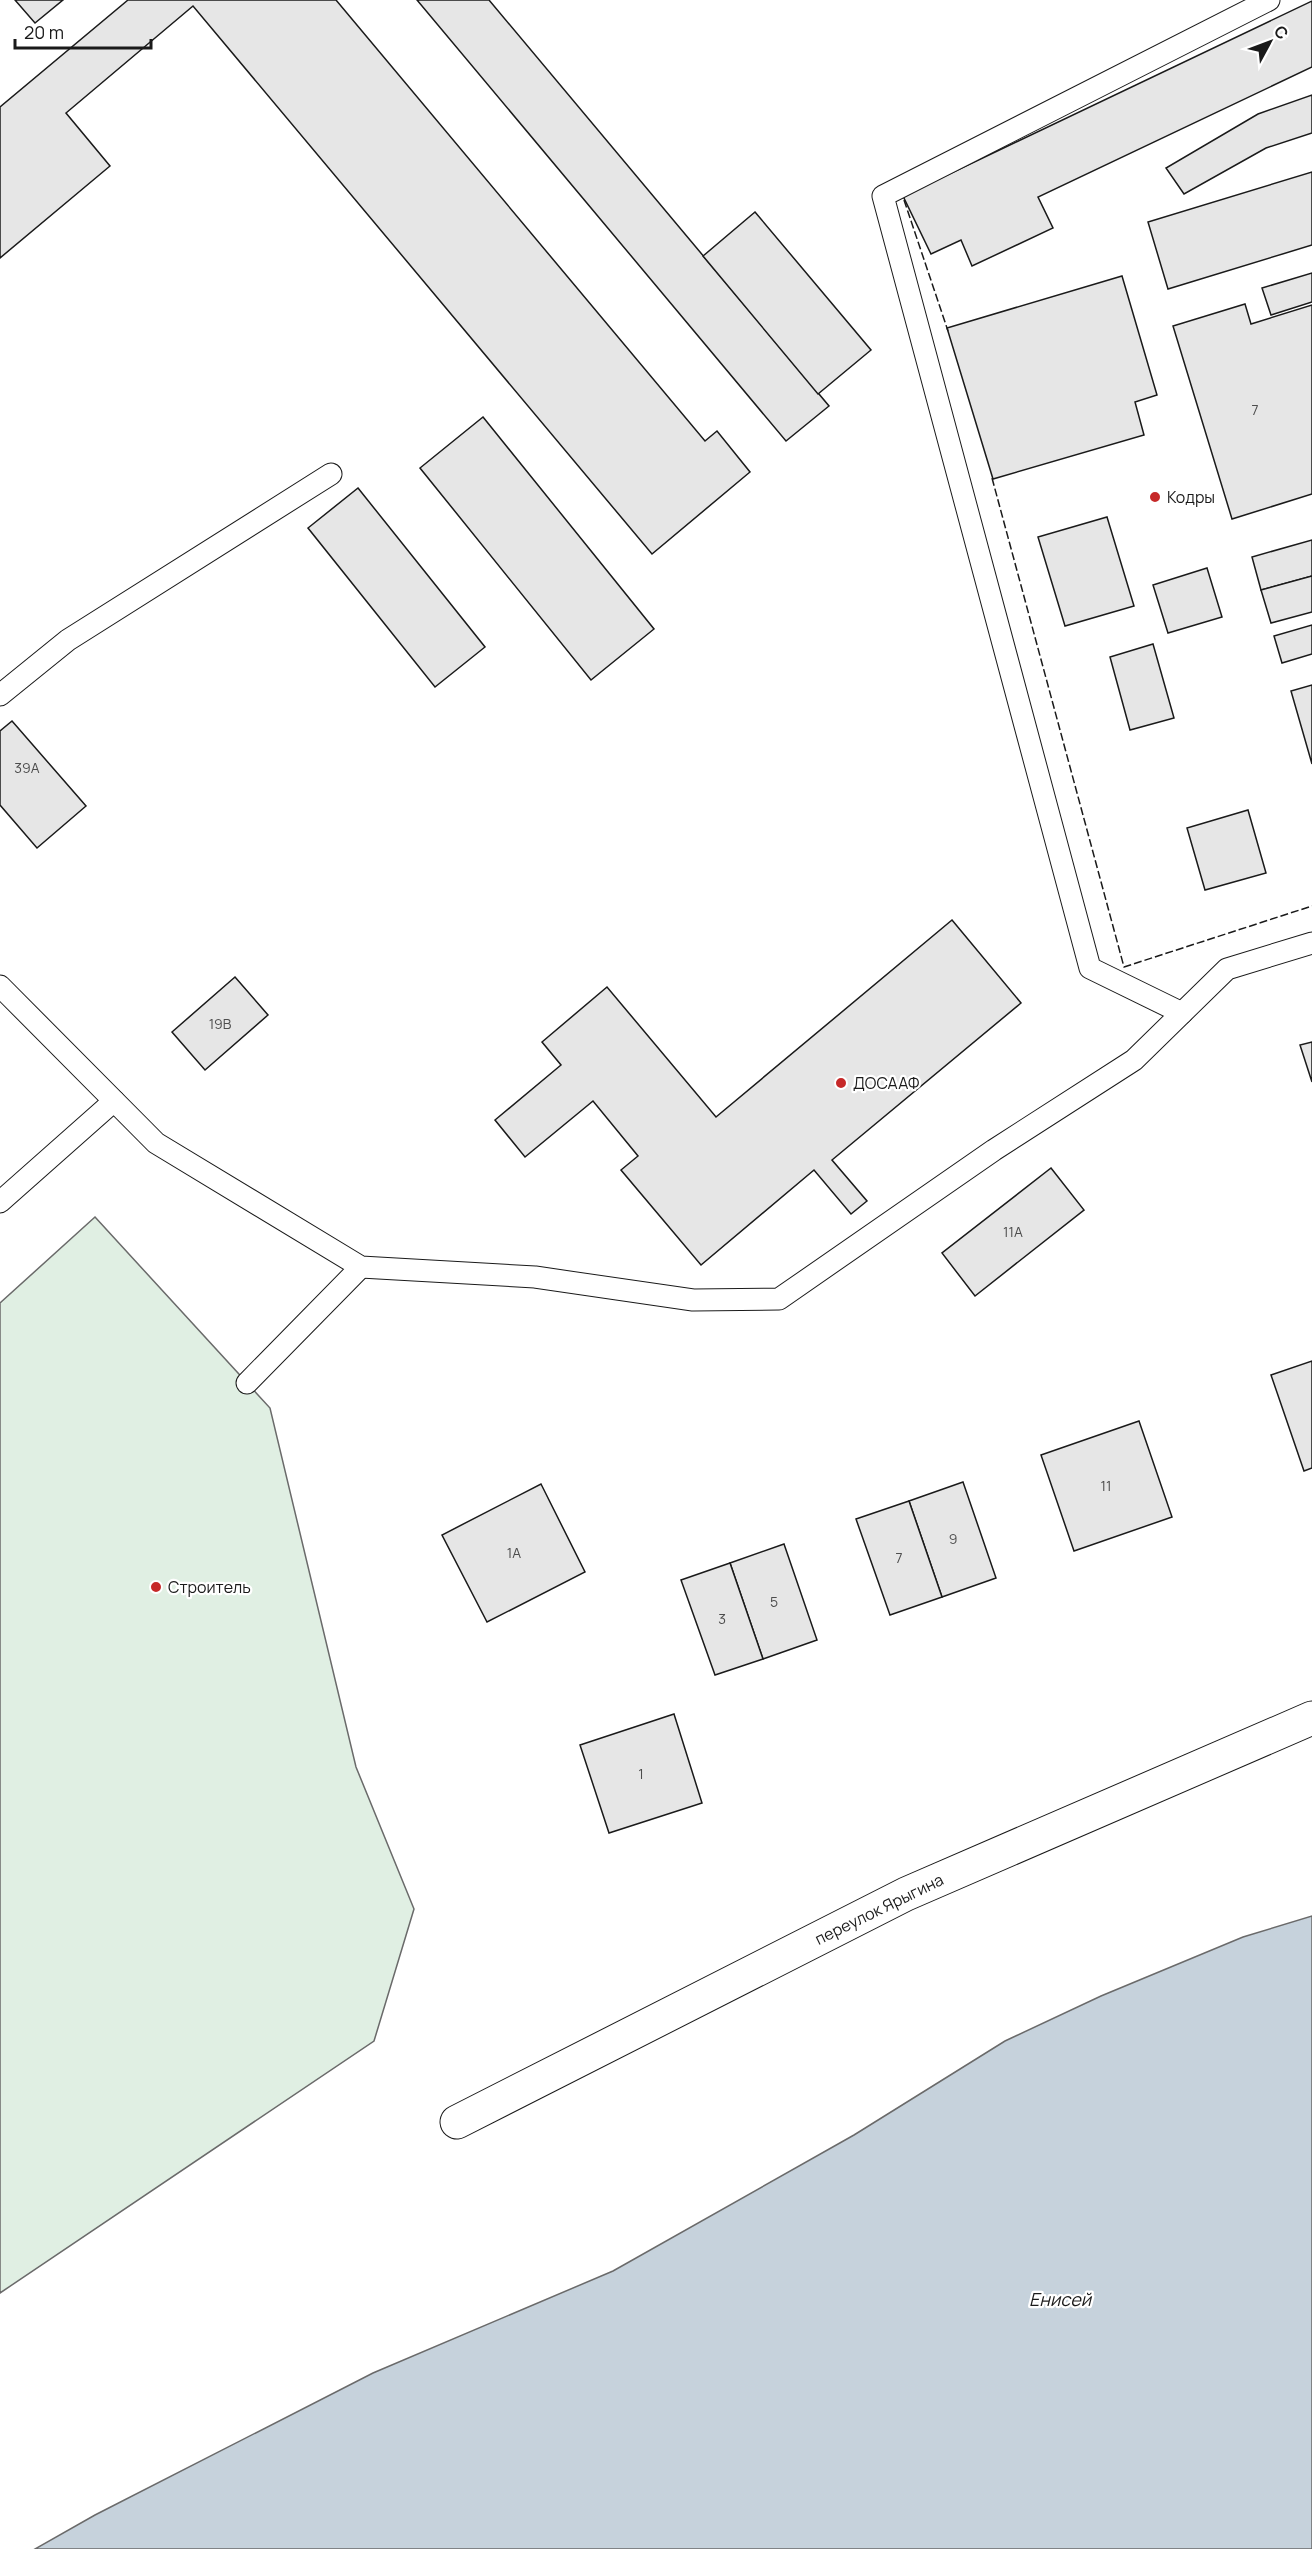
<svg xmlns="http://www.w3.org/2000/svg" width="1312" height="2549" font-family="Manrope,sans-serif">
  <rect width="100%" height="100%" fill="#fff"/>
  <polygon fill="#e0efe3" stroke="#6a6a6a" stroke-width="1.5" points="95,1217 270,1408 356,1767 414,1909 374,2041 0,2293 0,1303"/>
  <polygon fill="#c6d2dc" stroke="#6a6a6a" stroke-width="1.5" points="1312,1916 1312,2549 35,2549 95,2515 373,2373 613,2271 854,2135 1005,2041 1101,1996 1243,1937"/>
  <g fill="#e6e6e6" stroke="#1a1a1a" stroke-width="1.5">
    <polygon points="15,0 63,0 35,23"/>
    <polygon points="128,0 336,0 705,441 717,431 750,472 652,554 193,6 66,113 110,166 0,258 0,107"/>
    <polygon points="417,0 489,0 829,406 786,441"/>
    <polygon points="1312,1 1312,67 1038,197 1053,228 972,266 961,240 931,254 903,196"/>
    <polygon points="1312,95 1312,133 1266,148 1184,194 1166,168 1258,114"/>
    <polygon points="1312,172 1312,245 1168,289 1148,222"/>
    <polygon points="755,212 871,350 818,394 703,256"/>
    <polygon points="1312,273 1312,302 1271,315 1262,288"/>
    <polygon points="1122,276 1157,395 1135,402 1144,435 993,479 947,328"/>
    <polygon points="1245,304 1251,324 1312,305 1312,494 1232,519 1173,326"/>
    <polygon points="483,417 654,629 591,680 420,468"/>
    <polygon points="358,488 485,647 435,687 308,528"/>
    <polygon points="1107,517 1134,606 1065,626 1038,537"/>
    <polygon points="1312,540 1312,576 1261,590 1252,557"/>
    <polygon points="1207,568 1222,617 1168,633 1153,585"/>
    <polygon points="1312,576 1312,612 1271,623 1261,590"/>
    <polygon points="1312,625 1312,654 1282,663 1274,636"/>
    <polygon points="1153,644 1174,718 1130,730 1110,657"/>
    <polygon points="1312,685 1312,764 1291,691"/>
    <polygon points="12,721 86,806 37,848 0,805 0,731"/>
    <polygon points="1248,810 1266,873 1205,890 1187,828"/>
    <polygon points="952,920 1021,1003 832,1160 867,1201 851,1214 814,1170 701,1265 621,1170 638,1156 593,1101 525,1157 495,1120 561,1065 542,1042 607,987 716,1117"/>
    <polygon points="235,977 268,1015 205,1070 172,1032"/>
    <polygon points="1312,1042 1312,1082 1300,1045"/>
    <polygon points="1051,1168 1084,1210 975,1296 942,1253"/>
    <polygon points="1312,1361 1312,1468 1304,1471 1271,1375"/>
    <polygon points="1139,1421 1172,1517 1074,1551 1041,1455"/>
    <polygon points="963,1482 996,1578 942,1597 909,1501"/>
    <polygon points="541,1484 585,1572 487,1622 442,1535"/>
    <polygon points="909,1501 942,1597 890,1615 856,1519"/>
    <polygon points="784,1544 817,1640 763,1659 730,1563"/>
    <polygon points="730,1563 763,1659 715,1675 681,1580"/>
    <polygon points="674,1714 702,1803 609,1833 580,1745"/>
  </g>
  <g fill="none" stroke-linecap="round" stroke-linejoin="round">
    <defs>
      <g id="service">
        <polyline points="0,695 68,640 331,474"/>
        <polyline points="0,986 156,1143 361,1267 535,1277 693,1300 779,1299 994,1150 1134,1060 1227,969 1312,943"/>
        <polyline points="1182,1013 1090,968 883,196 1269,0"/>
        <polyline points="0,1202 114,1101"/>
        <polyline points="247,1383 361,1267"/>
      </g>
      <polyline id="minor" points="457,2122 906,1894 1312,1718"/>
    </defs>
    <use href="#service" stroke="#1a1a1a" stroke-width="23"/>
    <use href="#minor" stroke="#1a1a1a" stroke-width="35"/>
    <use href="#service" stroke="#fff" stroke-width="21"/>
    <use href="#minor" stroke="#fff" stroke-width="33"/>
    <g stroke="#1a1a1a" stroke-width="1.5" stroke-dasharray="8 3" stroke-linecap="butt">
      <polyline points="904,200 948,331"/>
      <polyline points="992,478 1124,967 1312,906"/>
    </g>
  </g>
  <g fill="#c62828" stroke="#fff" stroke-width="2">
    <circle cx="1155" cy="497" r="6"/>
    <circle cx="841" cy="1083" r="6"/>
    <circle cx="156" cy="1587" r="6"/>
  </g>
  <g text-anchor="middle" stroke-width="4.5" stroke-linejoin="round" paint-order="stroke">
    <g font-size="14" fill="#4d4d4d">
      <text x="1255" y="415">7</text>
      <text x="27" y="773">39А</text>
      <text x="220" y="1029">19В</text>
      <text x="1013" y="1237">11А</text>
      <text x="1106" y="1491">11</text>
      <text x="953" y="1544">9</text>
      <text x="514" y="1558">1А</text>
      <text x="899" y="1563">7</text>
      <text x="774" y="1607">5</text>
      <text x="722" y="1624">3</text>
      <text x="641" y="1779">1</text>
    </g>
    <g font-size="16" fill="#1a1a1a" stroke="#fff" text-anchor="start">
      <text x="1167" y="503">Кодры</text>
      <text x="853" y="1089">ДОСААФ</text>
      <text x="168" y="1593">Строитель</text>
    </g>
    <g font-size="16" fill="#1a1a1a" stroke="#fff">
      <text transform="translate(879 1909) rotate(-26)" y="6">переулок Ярыгина</text>
    </g>
    <g font-size="18" font-style="italic" fill="#1a1a1a" stroke="#fff">
      <text x="1060" y="2306">Енисей</text>
    </g>
  </g>
  <g transform="translate(1270 42) rotate(49)" stroke="#ffffff" stroke-width="4.5" paint-order="stroke">
  <path d="M0-4.5L10 22L0 15L-10 22Z" fill="#1a1a1a"/>
  <text y="-9" font-size="16" font-weight="bold" text-anchor="middle" fill="#1a1a1a">С</text>
  </g>
  <path d="M15 39v9h136v-9" fill="none" stroke="#1a1a1a" stroke-width="3"/>
  <text x="24" y="39" font-size="18" fill="#1a1a1a" stroke="#ffffff" stroke-width="4.5" paint-order="stroke">20 m</text>
</svg>
